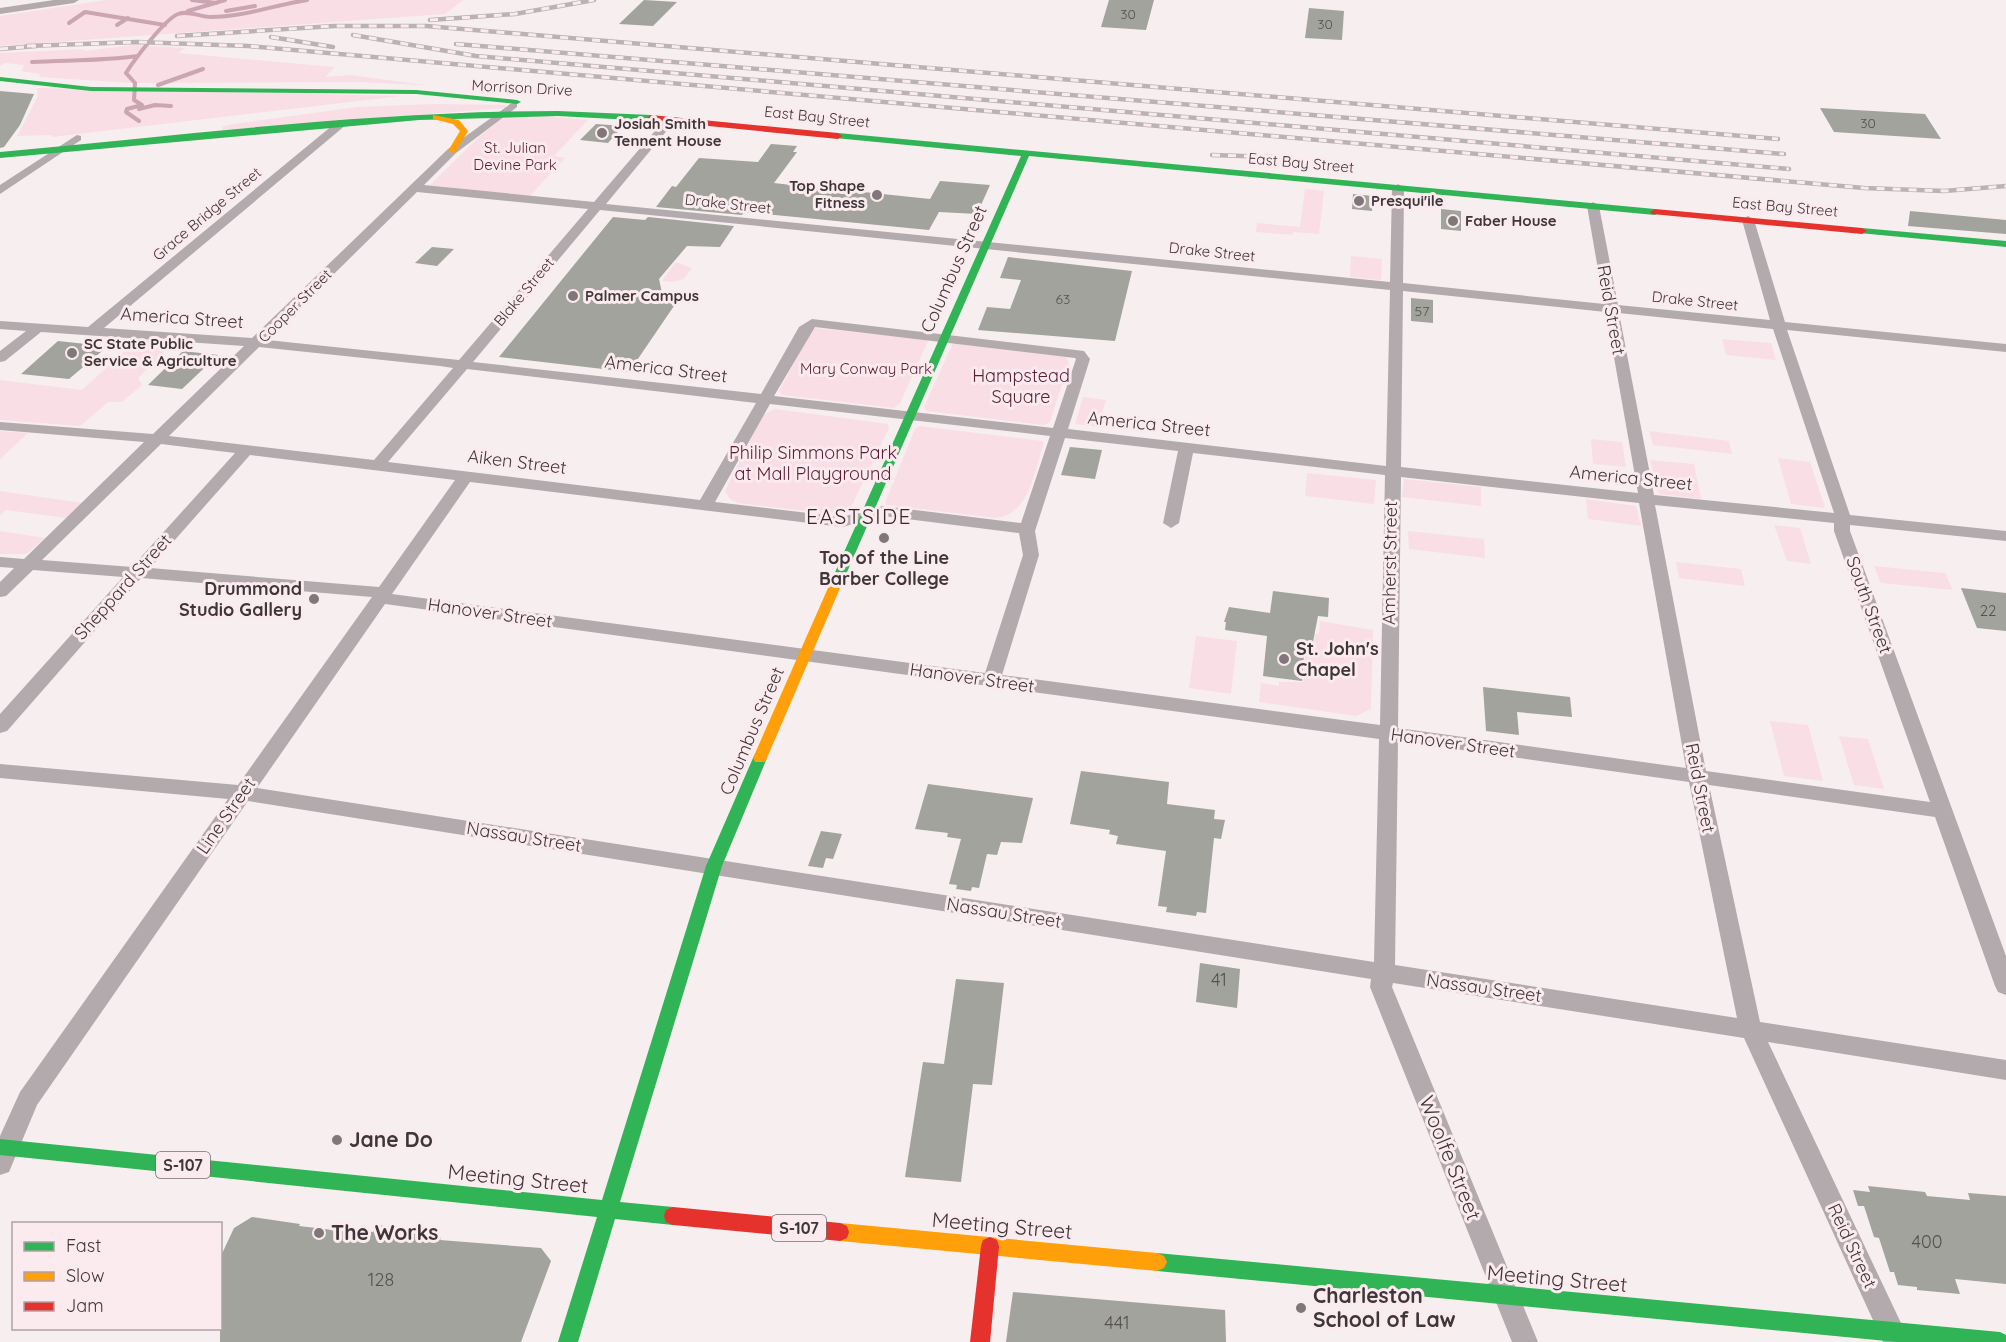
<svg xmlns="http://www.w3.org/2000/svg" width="2006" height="1342" font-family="Quicksand,sans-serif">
  <rect width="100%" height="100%" fill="#f7eef0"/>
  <g fill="#f9dee6">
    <polygon points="106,0 463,0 445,14 0,46 0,16"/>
    <polygon points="134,45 185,48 178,53 335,67 325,77 351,75 425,85 355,82 131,83 40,77 39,74 22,71 24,65 5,63 0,66 0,53 83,49 84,51"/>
    <polygon points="37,88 401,96 52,137 52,135 17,136 38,96"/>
    <polygon points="434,104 506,105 505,108 222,130 223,126 234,124 357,107"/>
    <polygon points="521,114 588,120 554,156 565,158 529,197 430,185 478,138 501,119"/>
    <polygon points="1305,189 1324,191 1319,234 1293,232 1292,235 1256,232 1257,223 1300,227"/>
    <polygon points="1351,256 1382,259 1381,280 1350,277"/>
    <polygon points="675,263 679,263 692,268 684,279 672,282 662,281"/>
    <polygon points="815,328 925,339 928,341 900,403 894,408 782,395 779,391 812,330"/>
    <polygon points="138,339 174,342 138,378 142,385 122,402 108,402 80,426 0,420 0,380 82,390"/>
    <polygon points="1722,339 1771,343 1776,360 1726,355"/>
    <polygon points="953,343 1066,357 1069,363 1050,422 1044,425 926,411 924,407"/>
    <polygon points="1083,397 1106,400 1098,427 1075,424"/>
    <polygon points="775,409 888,424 889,428 852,505 829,514 738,503 730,499 725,491 763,415"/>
    <path d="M 919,426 L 1042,441 L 1044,443 C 1034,471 1030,515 995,518 L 887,505 L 885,503 L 915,429 Z"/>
    <polygon points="0,431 28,433 0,459"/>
    <polygon points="1649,431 1729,441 1732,454 1653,445"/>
    <polygon points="1591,439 1622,442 1626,467 1593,464"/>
    <polygon points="1778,458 1810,462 1825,508 1791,504"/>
    <polygon points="1650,460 1694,464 1701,499 1659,494"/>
    <polygon points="1307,473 1376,480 1374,504 1305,496"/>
    <polygon points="1404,479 1481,487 1481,506 1402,497"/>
    <polygon points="0,491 82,503 66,518 6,510 0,515"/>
    <polygon points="1586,499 1636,506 1641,526 1588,519"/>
    <polygon points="1774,525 1800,528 1811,564 1787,561"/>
    <polygon points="0,531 45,538 26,554 0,554"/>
    <polygon points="1408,531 1484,539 1485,558 1409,549"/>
    <polygon points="1676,562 1741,569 1745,586 1679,578"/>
    <polygon points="1874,566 1945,573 1953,590 1881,583"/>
    <polygon points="1320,621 1373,630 1371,709 1356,716 1259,702 1261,683 1279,686 1279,682 1303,682 1306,641 1314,642 1315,634 1319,634"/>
    <polygon points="1196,636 1237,641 1231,694 1189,688"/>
    <polygon points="1770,721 1808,725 1823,781 1784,776"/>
    <polygon points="1839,736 1868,739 1884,789 1854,785"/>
  </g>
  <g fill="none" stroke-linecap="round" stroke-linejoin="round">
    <g stroke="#cba5b1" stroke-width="4">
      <polyline points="192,0 216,3"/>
      <polyline points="188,11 225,0"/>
      <polyline points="226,11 255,6"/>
      <polyline points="69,23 85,12 165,25"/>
      <polyline points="117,25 128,18"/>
      <path d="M 32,62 C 67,60 103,61 138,56"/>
      <polyline points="158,85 203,69"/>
      <polyline points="139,109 155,105 171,106"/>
      <path d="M 139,121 L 126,112 L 127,109 L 142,105 L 134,100 L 135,83 L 126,73 C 134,60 165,19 178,14 C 189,10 200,17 211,17 C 243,17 275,5 307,0"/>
    </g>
  </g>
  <g fill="#a1a39c">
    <polygon points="644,0 677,2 653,26 619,24"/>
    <polygon points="1109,0 1154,0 1146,30 1101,27"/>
    <polygon points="1309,8 1344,11 1342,40 1305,38"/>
    <polygon points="0,91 34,94 20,125 4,147 0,148"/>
    <polygon points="1820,108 1925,114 1941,139 1834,132"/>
    <polygon points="596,124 623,126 608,143 580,140"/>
    <polygon points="771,144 797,146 793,152 797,152 774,183 817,188 820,182 838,184 835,189 930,199 940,181 990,185 977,214 939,212 929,230 744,212 742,215 656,207 672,186 676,187 699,158 758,162"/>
    <polygon points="1353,194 1373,196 1372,211 1352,209"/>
    <polygon points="1441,209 1461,211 1461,231 1441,229"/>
    <polygon points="1910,211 2006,220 2006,234 1908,226"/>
    <polygon points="613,217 645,220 648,217 734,226 720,247 687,246 659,279 664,302 676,303 629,372 499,357"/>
    <polygon points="432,247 454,249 437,266 415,263"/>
    <polygon points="1008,257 1132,271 1115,341 978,330 987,307 1010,309 1021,280 1000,278"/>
    <polygon points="1411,298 1433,300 1433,323 1411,321"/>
    <polygon points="58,341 86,344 108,346 69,379 21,374"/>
    <polygon points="183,351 218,355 182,389 148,385"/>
    <polygon points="1070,447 1102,450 1095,479 1061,475"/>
    <polygon points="1961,588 2006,593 2006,631 1977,628"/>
    <polygon points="1273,591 1329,598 1328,617 1318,616 1313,642 1305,641 1302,681 1263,676 1267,636 1225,630 1226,622 1224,622 1229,607 1270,613"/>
    <polygon points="1483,687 1570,697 1572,717 1517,712 1519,735 1486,731"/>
    <polygon points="1081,771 1169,782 1167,804 1215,810 1214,819 1225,820 1221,839 1214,838 1206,913 1197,912 1196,916 1166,912 1167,907 1158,906 1166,851 1116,844 1118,836 1109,834 1110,830 1070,824"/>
    <polygon points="928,784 1033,798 1022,843 1001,842 997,855 987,854 979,888 972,887 971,891 956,889 957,885 949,884 961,839 947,837 948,833 915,829"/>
    <polygon points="821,831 842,834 833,859 826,858 823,868 808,866"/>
    <polygon points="1200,963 1240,969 1237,1008 1196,1002"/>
    <polygon points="956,979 1004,983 992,1085 973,1084 961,1182 905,1177 923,1062 944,1064"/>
    <polygon points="1868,1186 1925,1192 1927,1196 1970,1200 1968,1193 2006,1196 2006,1284 1955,1279 1960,1294 1917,1290 1917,1287 1898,1285 1894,1272 1890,1272 1879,1238 1874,1237 1864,1206 1858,1206 1853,1190 1870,1192"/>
    <polygon points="252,1217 300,1224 299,1226 350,1232 351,1229 373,1232 376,1225 422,1230 420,1235 441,1238 440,1240 541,1248 551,1261 521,1342 220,1342 220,1258 234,1228"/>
    <polygon points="1013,1292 1225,1310 1226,1342 1006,1342"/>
  </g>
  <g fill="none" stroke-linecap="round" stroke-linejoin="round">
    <g fill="#b3aaad" fill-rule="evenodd">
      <polygon points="54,0 79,0 74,3 0,14 0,8"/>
      <path d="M 513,102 L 517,103 L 517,107 L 456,153 L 424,185 L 594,202 L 666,118 L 670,117 L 676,120 L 674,122 L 606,204 L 1390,282 L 1392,188 L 1398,184 L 1404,188 L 1403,283 L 1604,304 L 1587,206 L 1593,202 L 1599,206 L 1618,305 L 1770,320 L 1742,220 L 1748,216 L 1754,220 L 1785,322 L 2006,344 L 2006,352 L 1787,330 L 1850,515 L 2006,531 L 2006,541 L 1850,525 L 1850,531 L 2006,956 L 2006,995 L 1998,992 L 1995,986 L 1935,817 L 1709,785 L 1760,1022 L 2006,1060 L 2006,1080 L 1768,1042 L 1910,1342 L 1883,1342 L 1744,1038 L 1393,983 L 1392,987 L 1538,1342 L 1512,1342 L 1370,987 L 1371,979 L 248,801 L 37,1105 L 9,1172 L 0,1175 L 0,1136 L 20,1092 L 228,799 L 0,778 L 0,764 L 238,785 L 372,597 L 141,578 L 7,731 L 0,733 L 0,714 L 123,577 L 33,570 L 6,596 L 0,597 L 0,582 L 14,568 L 0,567 L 0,557 L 24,559 L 144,442 L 0,430 L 0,422 L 153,434 L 244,346 L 41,332 L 5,361 L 0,362 L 0,351 L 26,331 L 0,329 L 0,321 L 88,327 L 339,120 L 347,120 L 347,124 L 104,328 L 252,338 L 448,149 ZM 417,192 L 588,209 L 459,360 L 267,340 ZM 600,210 L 1390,290 L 1386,466 L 1068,429 L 1090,359 L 1084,351 L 812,319 L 799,327 L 761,394 L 473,362 ZM 1403,291 L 1606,312 L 1638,493 L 1401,467 ZM 1619,313 L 1773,329 L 1834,513 L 1654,495 ZM 815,327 L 1075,358 L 1076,359 L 1053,428 L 774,396 ZM 259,347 L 440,366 L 453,368 L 374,460 L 169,436 ZM 467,369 L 756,403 L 700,500 L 388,462 ZM 770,404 L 1050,436 L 1021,523 L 883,506 L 842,517 L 715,502 ZM 1065,438 L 1178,451 L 1163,523 L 1171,528 L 1179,523 L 1193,453 L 1385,475 L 1380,725 L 1002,675 L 1039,555 L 1035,531 ZM 161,444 L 235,453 L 132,567 L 42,560 ZM 250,455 L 455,480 L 379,587 L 150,568 ZM 1401,477 L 1639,503 L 1686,768 L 1398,728 ZM 470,482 L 842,527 L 883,516 L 1019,533 L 1023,555 L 985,673 L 392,594 ZM 1655,505 L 1834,523 L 1834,531 L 1930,802 L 1706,771 ZM 385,604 L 1379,739 L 1374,962 L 257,788 ZM 1398,741 L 1689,782 L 1737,1018 L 1395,965 Z"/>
      <polygon points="77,135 81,136 81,140 0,194 0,185"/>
    </g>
    <g fill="#30b455" fill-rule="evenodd">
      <polygon points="0,77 91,87 416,90 517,100 521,102 517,104 416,94 91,91 0,81"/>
      <path d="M 558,111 L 651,115 L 655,118 L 651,121 L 558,116 L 419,120 L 0,158 L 0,152 C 185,135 372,111 558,111 Z"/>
      <polygon points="838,133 1655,209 1660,212 1655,215 1029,156 844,579 838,583 832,579 1021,156 835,138 835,134"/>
      <polygon points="1862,228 2006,241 2006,247 1859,233 1857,231"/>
      <polygon points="760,753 765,754 767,758 722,866 620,1202 673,1207 680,1210 682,1216 680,1222 673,1225 615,1219 578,1342 558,1342 597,1217 0,1155 0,1139 602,1200 706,866 753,758 755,754"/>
      <polygon points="1157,1253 2000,1332 2006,1335 2006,1342 1897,1342 1157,1271 1150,1268 1147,1262 1150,1256"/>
    </g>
    <g fill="#ff9f0a" fill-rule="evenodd">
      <polygon points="433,115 459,120 468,131 455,153 448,151 460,131 453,124 433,119"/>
      <polygon points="838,575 844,579 767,758 765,762 755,762 753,758 832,579"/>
      <polygon points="840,1223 1157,1253 1164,1256 1167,1262 1164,1268 1157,1271 840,1241 833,1238 831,1232 833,1226"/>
    </g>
    <g fill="#e5322d" fill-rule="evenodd">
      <polygon points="651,115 838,133 842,136 838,139 648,120 647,118"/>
      <polygon points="1655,209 1862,228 1867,231 1862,234 1652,214 1650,212"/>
      <polygon points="673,1207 840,1223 847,1226 849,1232 847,1238 840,1241 673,1225 666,1222 664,1216 666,1210"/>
      <polygon points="990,1237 997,1240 999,1246 990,1342 970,1342 981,1246 983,1240"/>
    </g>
    <defs>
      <g id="rail">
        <polyline points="430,20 515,14 594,0"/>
        <polyline points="353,35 476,56 1789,169"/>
        <polyline points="177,36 334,26 426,26 1778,139"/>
        <polyline points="271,37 333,47"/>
        <polyline points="456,44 1784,154"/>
        <polyline points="27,46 137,42 248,46 1864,188 1944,191 2006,186"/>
        <polyline points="0,49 36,46"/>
        <polyline points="1212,155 1274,157"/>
      </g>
    </defs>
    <use href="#rail" stroke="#bbb2b4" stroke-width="4.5"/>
    <use href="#rail" stroke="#fbeaee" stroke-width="3" stroke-dasharray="8" stroke-linecap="butt"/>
  </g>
  <g fill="#7f7779" stroke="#fbeaee" stroke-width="2">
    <circle cx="602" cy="133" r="6"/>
    <circle cx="877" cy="195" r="6"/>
    <circle cx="1359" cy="201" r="6"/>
    <circle cx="1453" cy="221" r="6"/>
    <circle cx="573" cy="296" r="6"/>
    <circle cx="72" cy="353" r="6"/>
    <circle cx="884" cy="538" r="6"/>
    <circle cx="314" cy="599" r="6"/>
    <circle cx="1284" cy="659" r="6"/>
    <circle cx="337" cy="1140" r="6"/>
    <circle cx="319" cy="1233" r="6"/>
    <circle cx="1301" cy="1308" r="6"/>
  </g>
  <g text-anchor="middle" stroke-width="6" stroke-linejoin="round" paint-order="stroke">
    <g font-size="14" fill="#575252">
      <text x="1128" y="19">30</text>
      <text x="1325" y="29">30</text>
      <text x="1868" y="128">30</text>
      <text x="1063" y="304">63</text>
      <text x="1422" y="316">57</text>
    </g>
    <g font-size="15" fill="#3e3739" stroke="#fbeaee">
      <text transform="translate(522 88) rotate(3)" y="5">Morrison Drive</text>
      <text transform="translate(817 117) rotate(6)" y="5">East Bay Street</text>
      <text transform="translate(1301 163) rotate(5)" y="5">East Bay Street</text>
      <text transform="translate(728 204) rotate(6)" y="5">Drake Street</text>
      <text transform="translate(1785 207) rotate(5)" y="5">East Bay Street</text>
      <text transform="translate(207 214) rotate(-40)" y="5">Grace Bridge Street</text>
      <text transform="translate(1212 252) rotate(6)" y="5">Drake Street</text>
      <text transform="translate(524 292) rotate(-50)" y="5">Blake Street</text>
      <text transform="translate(1695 301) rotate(6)" y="5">Drake Street</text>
      <text transform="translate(295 306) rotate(-45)" y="5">Cooper Street</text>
    </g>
    <g font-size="15" font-weight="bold" fill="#3e3739" stroke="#fbeaee" text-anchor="start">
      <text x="614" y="129">Josiah Smith<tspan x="614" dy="17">Tennent House</tspan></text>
      <text x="865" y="191" text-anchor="end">Top Shape<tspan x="865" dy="17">Fitness</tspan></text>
      <text x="1371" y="206">Presqui'ile</text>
      <text x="1465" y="226">Faber House</text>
      <text x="585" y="301">Palmer Campus</text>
      <text x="84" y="349">SC State Public<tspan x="84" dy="17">Service &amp; Agriculture</tspan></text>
    </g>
    <g font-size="15" fill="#5c1e37" stroke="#fbeaee">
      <text x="515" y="153">St. Julian<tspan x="515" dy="17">Devine Park</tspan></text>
      <text x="866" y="374">Mary Conway Park</text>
    </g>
    <g font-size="15" fill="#575252">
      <text x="1988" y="616">22</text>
    </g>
    <g fill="#fbeaee" stroke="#776d6f" stroke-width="1.5">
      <rect x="156" y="1152" width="54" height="26" rx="4.5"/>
      <rect x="772" y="1215" width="54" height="26" rx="4.5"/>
    </g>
    <g font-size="16" font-weight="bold" fill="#3e3739">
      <text x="183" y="1171">S-107</text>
      <text x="799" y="1234">S-107</text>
    </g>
    <g font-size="18" fill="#3e3739" stroke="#fbeaee">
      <text transform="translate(954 269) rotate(-66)" y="6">Columbus Street</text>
      <text transform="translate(1611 310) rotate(80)" y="6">Reid Street</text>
      <text transform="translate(182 318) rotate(4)" y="6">America Street</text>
      <text transform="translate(666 369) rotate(7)" y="6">America Street</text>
      <text transform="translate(1149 424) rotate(6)" y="6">America Street</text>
      <text transform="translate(517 462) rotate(7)" y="6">Aiken Street</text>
      <text transform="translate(1631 478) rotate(6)" y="6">America Street</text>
      <text transform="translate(1390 563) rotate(-89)" y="6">Amherst Street</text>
      <text transform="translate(123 587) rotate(-48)" y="6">Sheppard Street</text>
      <text transform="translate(1869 605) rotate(70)" y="6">South Street</text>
      <text transform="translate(490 613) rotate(8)" y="6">Hanover Street</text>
      <text transform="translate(972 678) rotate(8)" y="6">Hanover Street</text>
      <text transform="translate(752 731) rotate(-67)" y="6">Columbus Street</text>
      <text transform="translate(1453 743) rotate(8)" y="6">Hanover Street</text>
      <text transform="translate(1700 788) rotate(79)" y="6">Reid Street</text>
      <text transform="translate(226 816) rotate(-55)" y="6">Line Street</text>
      <text transform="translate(524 837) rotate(9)" y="6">Nassau Street</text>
      <text transform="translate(1004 913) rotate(9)" y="6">Nassau Street</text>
      <text transform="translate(1484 988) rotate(8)" y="6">Nassau Street</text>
      <text transform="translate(1852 1246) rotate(65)" y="6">Reid Street</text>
    </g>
    <g font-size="18" fill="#5c1e37" stroke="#fbeaee">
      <text x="1021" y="382">Hampstead<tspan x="1021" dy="21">Square</tspan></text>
      <text x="813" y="459">Philip Simmons Park<tspan x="813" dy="21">at Mall Playground</tspan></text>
    </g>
    <g font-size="18" font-weight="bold" fill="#3e3739" stroke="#fbeaee">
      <text x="884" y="564">Top of the Line<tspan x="884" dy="21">Barber College</tspan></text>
      <text x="302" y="595" text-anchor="end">Drummond<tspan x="302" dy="21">Studio Gallery</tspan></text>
      <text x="1296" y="655" text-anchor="start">St. John's<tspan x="1296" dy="21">Chapel</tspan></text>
    </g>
    <g font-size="18" fill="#575252">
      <text x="1219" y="986">41</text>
      <text x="1927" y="1248">400</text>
      <text x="381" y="1286">128</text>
      <text x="1117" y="1329">441</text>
    </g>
    <g font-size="21" letter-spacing="1.5" fill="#35282c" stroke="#fbeaee">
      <text x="859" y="524">EASTSIDE</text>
    </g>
    <g font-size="21" font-weight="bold" fill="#3e3739" stroke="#fbeaee" text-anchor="start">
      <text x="349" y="1147">Jane Do</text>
      <text x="331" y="1240">The Works</text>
      <text x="1313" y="1303">Charleston<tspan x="1313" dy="24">School of Law</tspan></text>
    </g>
    <g font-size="21" fill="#3e3739" stroke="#fbeaee">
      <text transform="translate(1450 1158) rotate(68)" y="7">Woolfe Street</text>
      <text transform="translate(518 1179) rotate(6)" y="7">Meeting Street</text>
      <text transform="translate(1002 1226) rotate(5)" y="7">Meeting Street</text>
      <text transform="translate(1557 1279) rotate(5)" y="7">Meeting Street</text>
    </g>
  </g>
  <rect x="12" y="1222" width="210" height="108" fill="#fbeaee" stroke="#afa2a6" stroke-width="1.5"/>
  <rect x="24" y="1242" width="30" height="9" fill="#30b455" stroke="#afa2a6" stroke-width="1.5"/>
  <text x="66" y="1252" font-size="18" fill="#3e3739">Fast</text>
  <rect x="24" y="1272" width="30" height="9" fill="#ff9f0a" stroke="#afa2a6" stroke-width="1.5"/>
  <text x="66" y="1282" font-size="18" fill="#3e3739">Slow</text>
  <rect x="24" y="1302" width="30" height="9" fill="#e5322d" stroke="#afa2a6" stroke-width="1.5"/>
  <text x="66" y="1312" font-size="18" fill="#3e3739">Jam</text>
</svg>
